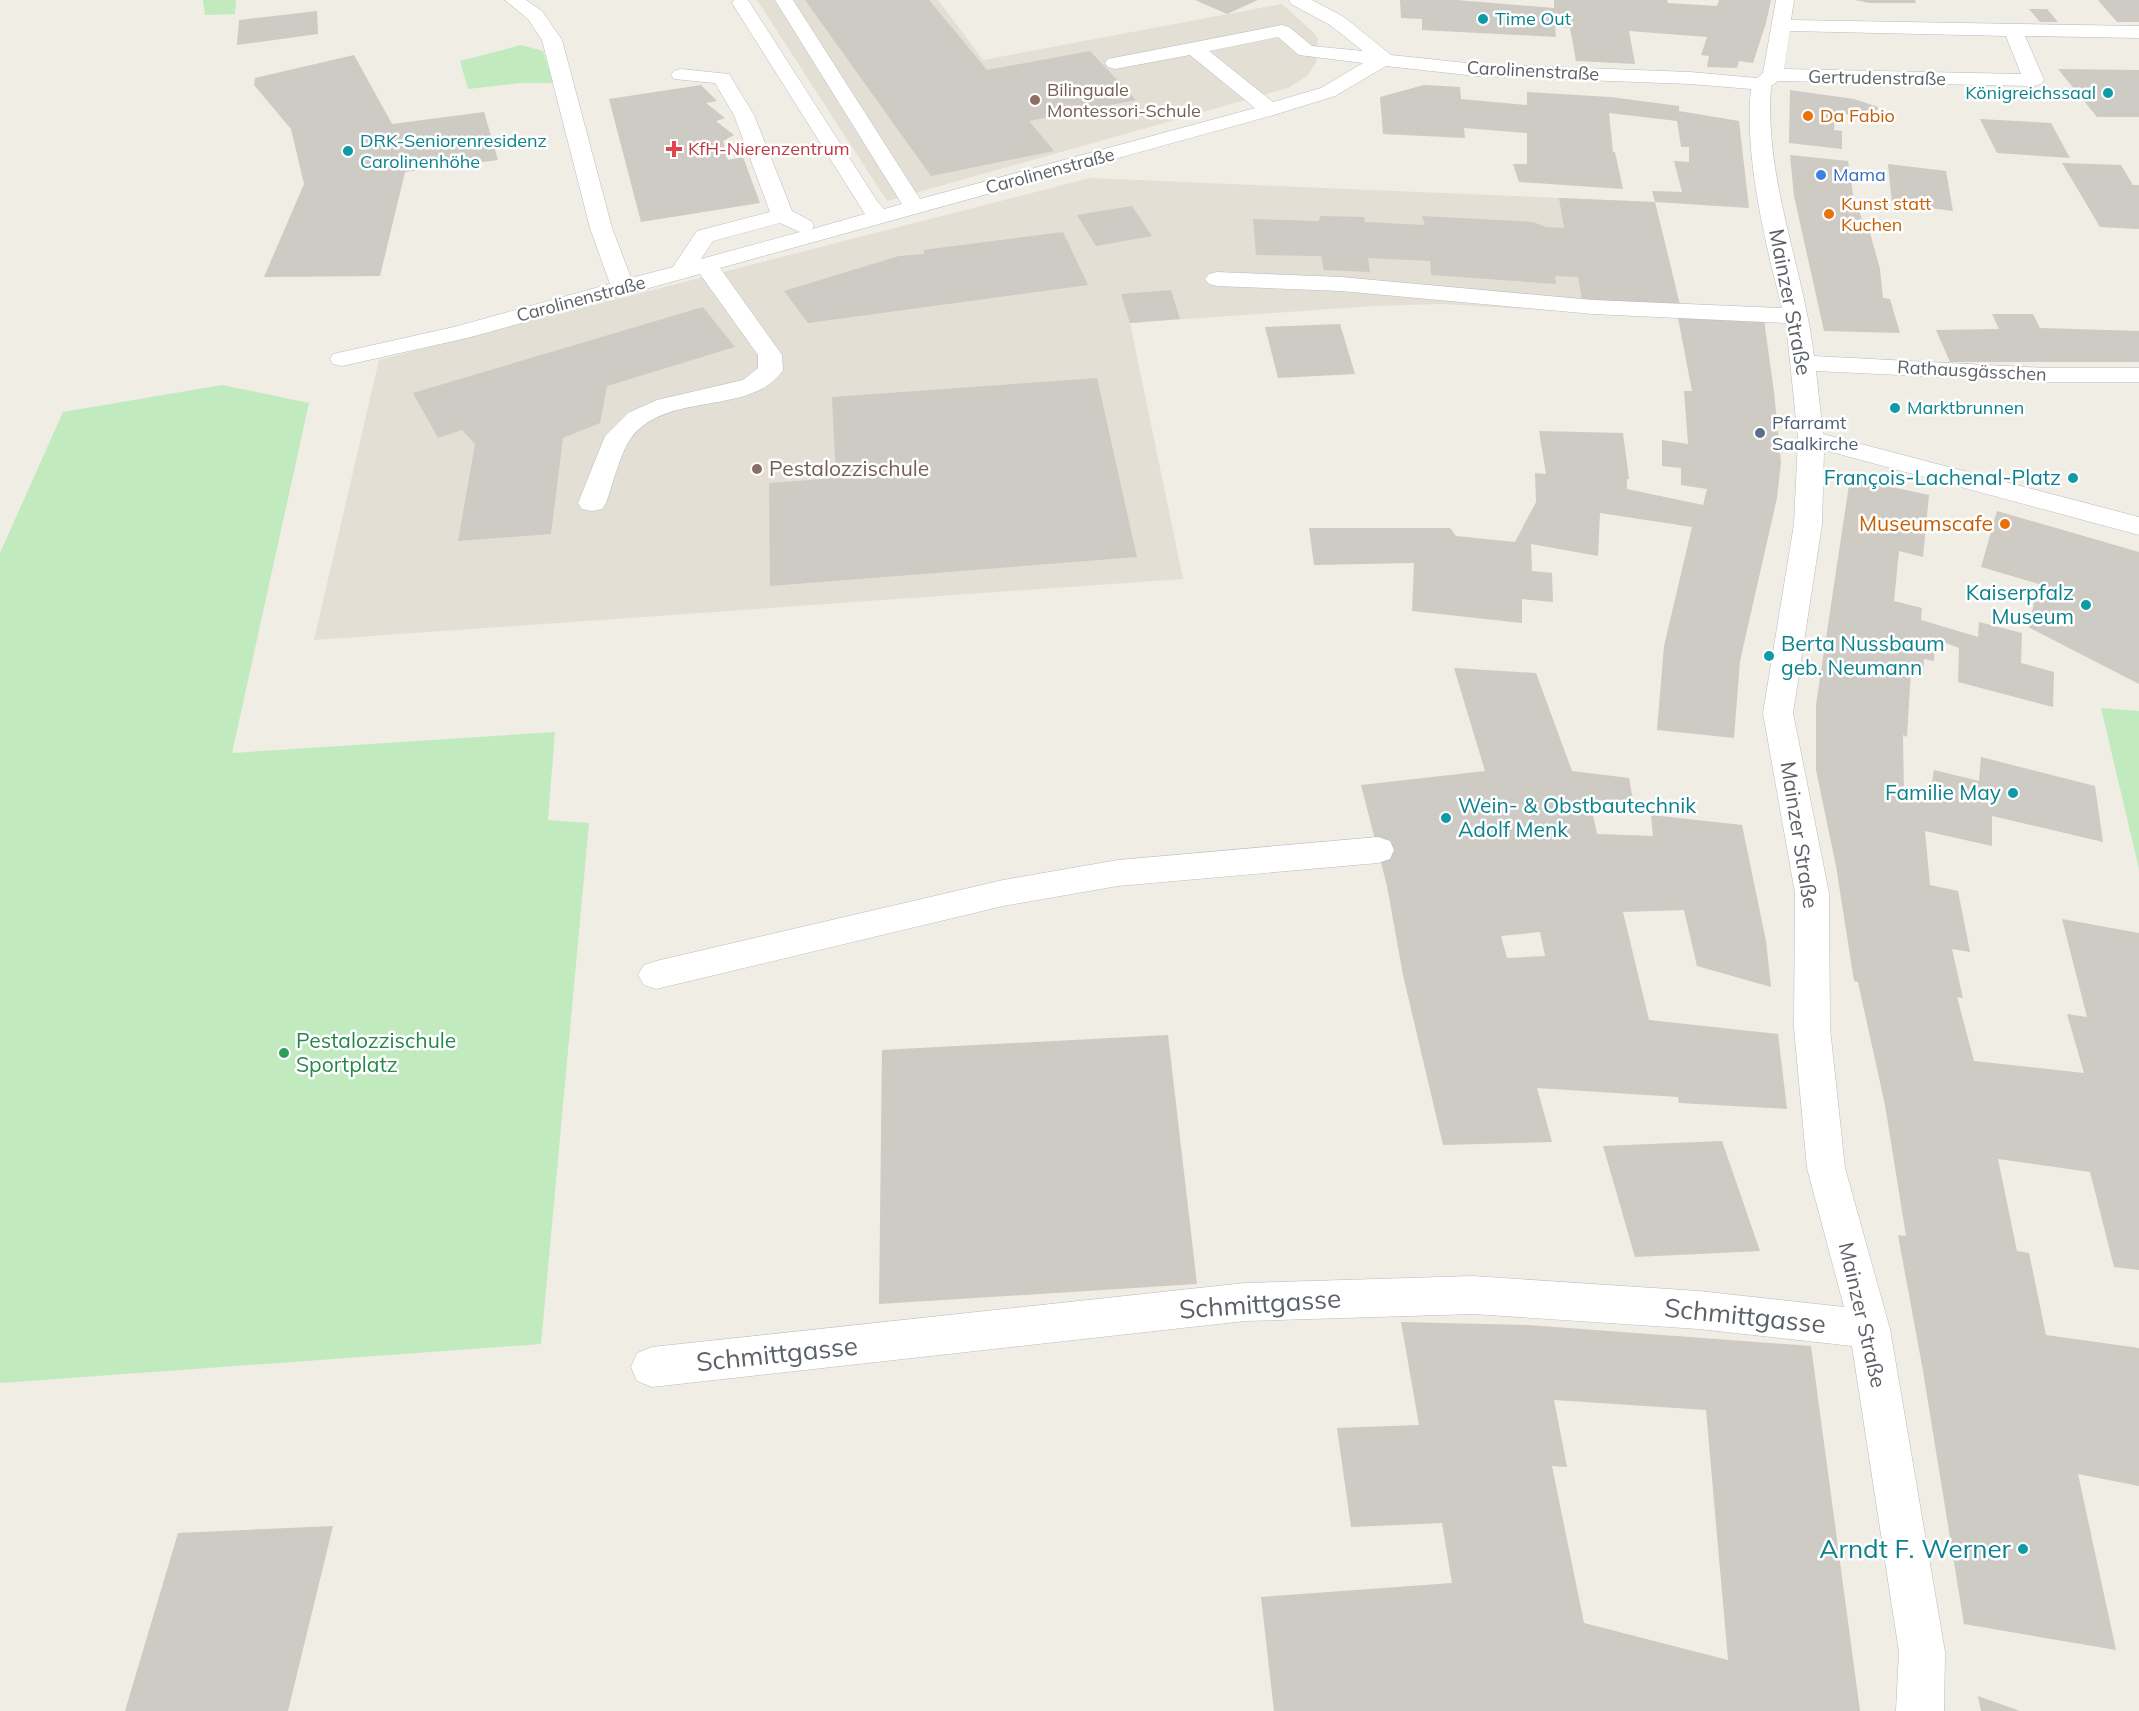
<svg xmlns="http://www.w3.org/2000/svg" width="2139" height="1711" font-family="Mulish,sans-serif">
  <rect width="100%" height="100%" fill="#f0ede5"/>
  <g fill="#e3dfd5">
    <polygon points="757,0 938,0 983,60 1282,4 1315,34 1318,40 1316,62 1307,76 1288,88 887,201"/>
    <polygon points="1090,178 1655,202 1680,305 1678,318 1443,304 1373,306 1130,323 1183,579 314,640 379,360"/>
  </g>
  <g fill="#c1eabf">
    <polygon points="203,0 236,0 235,14 205,15"/>
    <polygon points="521,45 543,51 553,83 522,83 468,89 460,61"/>
    <polygon points="222,385 309,403 232,753 555,732 548,820 589,823 541,1344 0,1383 0,553 63,412"/>
    <polygon points="2101,708 2139,711 2139,869"/>
  </g>
  <g fill="#cecac4" fill-rule="evenodd">
    <polygon points="805,0 929,0 987,70 1090,51 1136,100 1029,121 1054,151 931,176"/>
    <polygon points="1195,0 1258,0 1227,14"/>
    <polygon points="1400,0 1457,0 1554,8 1554,0 1667,0 1668,3 1717,6 1719,0 1771,0 1766,23 1753,63 1739,61 1737,68 1707,67 1709,56 1701,55 1707,37 1629,31 1635,64 1576,61 1570,28 1555,27 1556,37 1422,30 1422,19 1401,18"/>
    <polygon points="1855,0 1915,0 1916,3 1869,3"/>
    <polygon points="2098,0 2139,0 2139,22 2117,22"/>
    <polygon points="2029,9 2047,9 2058,22 2040,22"/>
    <polygon points="317,11 318,34 237,45 239,20"/>
    <polygon points="354,55 392,124 484,112 498,160 405,172 380,276 264,277 304,184 291,129 254,85 255,78"/>
    <polygon points="2058,69 2139,70 2139,117 2097,117"/>
    <polygon points="701,85 717,101 706,103 725,118 716,121 734,135 723,141 728,160 743,157 760,203 641,222 609,99"/>
    <polygon points="1424,85 1460,87 1461,99 1527,105 1527,92 1610,97 1679,106 1679,111 1739,121 1749,208 1655,202 1652,191 1682,192 1674,161 1689,162 1689,147 1681,147 1677,121 1609,113 1613,152 1615,152 1623,189 1519,182 1513,164 1527,164 1527,133 1464,128 1465,138 1383,134 1380,97"/>
    <polygon points="1790,90 1854,99 1878,107 1874,119 1835,112 1834,130 1842,131 1842,149 1789,143"/>
    <polygon points="1980,119 2051,123 2070,158 1997,153"/>
    <polygon points="1790,155 1848,161 1854,200 1857,201 1865,233 1870,233 1880,269 1883,298 1890,299 1900,333 1824,331 1794,196"/>
    <polygon points="2062,163 2121,165 2133,185 2139,185 2139,229 2100,227"/>
    <polygon points="1888,164 1946,171 1953,211 1892,203"/>
    <polygon points="1559,198 1655,202 1680,305 1582,299 1578,277 1555,276 1556,284 1431,275 1430,261 1368,258 1370,272 1324,270 1321,256 1256,255 1253,219 1319,221 1320,216 1364,217 1365,222 1425,225 1422,216 1533,222 1546,227 1564,228"/>
    <polygon points="1132,206 1152,236 1096,246 1077,215"/>
    <polygon points="1063,232 1088,285 808,323 784,291 899,256 925,254 923,250"/>
    <polygon points="1171,290 1180,319 1130,323 1121,294"/>
    <polygon points="703,307 735,347 607,386 600,423 563,438 551,534 458,541 475,444 462,430 438,438 413,393"/>
    <polygon points="1992,314 2033,314 2040,328 2139,331 2139,362 1950,362 1936,330 1999,329"/>
    <polygon points="1678,318 1764,320 1774,392 1781,462 1777,498 1740,661 1734,738 1657,730 1664,646 1692,527 1600,513 1598,556 1531,544 1532,571 1552,573 1553,602 1522,599 1522,623 1412,611 1414,563 1314,565 1309,528 1450,528 1456,536 1515,542 1536,502 1535,473 1546,474 1539,431 1623,433 1629,479 1627,479 1627,489 1703,505 1707,489 1681,485 1681,468 1662,466 1662,440 1688,444 1684,391 1692,391"/>
    <polygon points="1340,324 1355,374 1278,378 1265,327"/>
    <polygon points="1097,378 1137,557 770,586 769,483 836,478 832,397"/>
    <polygon points="1850,478 1929,495 1923,557 1899,551 1894,601 1922,608 1921,620 1978,637 1979,622 2022,633 2021,663 2054,672 2053,707 1958,682 1959,648 1935,639 1934,661 1924,659 1923,673 1911,670 1907,737 1903,735 1904,794 1929,800 1934,770 1979,781 1981,757 2095,786 2103,842 1992,816 1992,846 1925,831 1930,885 1958,891 1970,952 1952,949 1963,998 1957,997 1974,1061 2084,1073 2067,1014 2087,1017 2062,919 2139,933 2139,1270 2114,1267 2090,1172 1998,1159 2017,1251 2029,1253 2046,1335 2139,1348 2139,1486 2078,1474 2116,1650 1964,1624 1923,1371 1898,1235 1906,1236 1885,1105 1858,982 1854,981 1836,866 1816,770 1816,705"/>
    <polygon points="1997,511 2139,552 2139,684 2028,627 2039,584 1981,567"/>
    <path d="M 1454,668 L 1536,673 L 1572,771 L 1629,778 L 1633,800 L 1590,800 L 1597,834 L 1653,836 L 1651,815 L 1742,825 L 1766,941 L 1771,987 L 1697,966 L 1684,910 L 1623,912 L 1649,1020 L 1778,1034 L 1787,1109 L 1679,1103 L 1678,1097 L 1537,1088 L 1552,1142 L 1443,1145 L 1403,975 L 1387,886 L 1361,785 L 1485,771 ZM 1540,932 L 1545,956 L 1507,958 L 1501,936 Z"/>
    <polygon points="1168,1035 1197,1284 879,1304 882,1050"/>
    <polygon points="1722,1141 1760,1251 1635,1257 1603,1146"/>
    <path d="M 1401,1322 L 1528,1325 L 1811,1346 L 1860,1711 L 1274,1711 L 1261,1597 L 1452,1583 L 1442,1523 L 1351,1527 L 1337,1428 L 1419,1425 ZM 1554,1400 L 1706,1410 L 1728,1660 L 1584,1623 L 1552,1466 L 1567,1467 Z"/>
    <polygon points="333,1526 288,1711 125,1711 178,1533"/>
    <polygon points="1978,1696 2020,1711 1981,1711"/>
  </g>
  <g fill="none" stroke-linecap="round" stroke-linejoin="round">
    <defs>
      <g id="minor">
        <path d="M 505,0 L 526,0 L 542,11 L 562,40 L 612,228 L 631,278 L 673,267 L 697,231 L 770,212 L 734,115 L 715,83 L 674,79 L 671,75 L 674,71 L 681,69 L 729,74 L 754,115 L 792,211 L 811,221 L 814,226 L 812,229 L 865,214 L 732,3 L 734,0 L 748,0 L 877,201 L 884,209 L 902,204 L 775,0 L 793,0 L 920,199 L 1255,108 L 1190,55 L 1115,69 L 1108,67 L 1105,63 L 1108,59 L 1282,25 L 1289,27 L 1312,46 L 1363,51 L 1330,25 L 1291,4 L 1289,0 L 1312,0 L 1344,17 L 1391,55 L 1476,64 L 1690,72 L 1757,78 L 1763,73 L 1776,0 L 1794,0 L 1791,20 L 2139,26 L 2139,38 L 2025,36 L 2044,80 L 2041,84 L 2034,86 L 1778,81 L 1771,86 C 1764,178 1803,266 1814,356 L 2046,368 L 2139,368 L 2139,382 L 2046,382 L 1816,371 L 1823,434 L 2139,517 L 2139,535 L 1824,450 L 1822,524 L 1793,713 L 1829,893 L 1830,1028 L 1845,1168 L 1890,1329 L 1945,1652 L 1944,1711 L 1896,1711 L 1899,1652 L 1852,1346 L 1699,1329 L 1473,1314 L 1245,1321 L 652,1387 L 637,1381 L 631,1367 L 637,1353 L 652,1347 L 1245,1283 L 1473,1276 L 1699,1291 L 1844,1307 L 1807,1168 L 1794,1028 L 1795,893 L 1763,713 L 1794,524 L 1798,439 L 1786,323 L 1593,314 L 1341,291 L 1217,286 L 1209,284 L 1205,279 L 1209,274 L 1217,272 L 1341,277 L 1593,300 L 1782,308 C 1765,242 1744,156 1751,89 L 1690,84 L 1476,76 L 1386,66 L 1335,96 L 1277,114 L 720,268 L 782,355 L 783,370 C 751,417 667,390 631,438 C 621,451 612,487 606,503 L 602,509 L 592,511 L 582,509 L 578,503 L 605,436 L 628,413 L 657,400 L 743,380 L 758,368 L 758,355 L 700,274 L 467,338 L 342,366 L 333,364 L 330,359 L 333,354 L 454,327 L 610,284 L 590,228 L 542,40 L 528,19 ZM 1790,31 L 2006,36 L 2021,74 L 1784,69 ZM 1278,37 L 1299,55 L 1363,63 L 1321,88 L 1273,102 L 1209,51 ZM 780,223 L 800,232 L 701,259 L 713,241 Z"/>
        <polygon points="1378,837 1390,841 1394,850 1390,859 1378,863 1118,886 1003,906 656,989 644,985 638,975 644,965 656,961 1003,880 1118,860"/>
      </g>
    </defs>
    <use href="#minor" stroke="#b7bbc0" stroke-width="1"/>
    <use href="#minor" fill="#fff" fill-rule="evenodd"/>
  </g>
  <g fill="#0f9aa8" stroke="#fff" stroke-width="2">
    <circle cx="1483" cy="19" r="6"/>
    <circle cx="2108" cy="93" r="6"/>
    <circle cx="348" cy="151" r="6"/>
    <circle cx="1895" cy="408" r="6"/>
    <circle cx="2073" cy="478" r="6"/>
    <circle cx="2086" cy="605" r="6"/>
    <circle cx="1769" cy="656" r="6"/>
    <circle cx="2013" cy="793" r="6"/>
    <circle cx="1446" cy="818" r="6"/>
    <circle cx="2023" cy="1549" r="6"/>
  </g>
  <g fill="#8d6e63" stroke="#fff" stroke-width="2">
    <circle cx="1035" cy="100" r="6"/>
    <circle cx="757" cy="469" r="6"/>
  </g>
  <g fill="#e8710a" stroke="#fff" stroke-width="2">
    <circle cx="1808" cy="116" r="6"/>
    <circle cx="1829" cy="214" r="6"/>
    <circle cx="2005" cy="524" r="6"/>
  </g>
  <path fill="#e0444e" stroke="#fff" stroke-width="2" d="M671 140h6v6h6v6h-6v6h-6v-6h-6v-6h6z"/>
  <circle fill="#3f7fe0" stroke="#fff" stroke-width="2" cx="1821" cy="175" r="6"/>
  <circle fill="#5c6f8a" stroke="#fff" stroke-width="2" cx="1760" cy="433" r="6"/>
  <circle fill="#2e9e5b" stroke="#fff" stroke-width="2" cx="284" cy="1053" r="6"/>
  <g text-anchor="middle" stroke-width="5" stroke-linejoin="round" paint-order="stroke">
    <g font-size="18" fill="#0d838f" stroke="#fff" text-anchor="start">
      <text x="1495" y="25">Time Out</text>
      <text x="2096" y="99" text-anchor="end">Königreichssaal</text>
      <text x="360" y="147">DRK-Seniorenresidenz<tspan x="360" dy="21">Carolinenhöhe</tspan></text>
      <text x="1907" y="414">Marktbrunnen</text>
    </g>
    <g font-size="18" fill="#5c6167" stroke="#fff">
      <text transform="translate(1533 71) rotate(3)" y="6">Carolinenstraße</text>
      <text transform="translate(1877 78) rotate(1)" y="6">Gertrudenstraße</text>
      <text transform="translate(1050 171) rotate(-15)" y="6">Carolinenstraße</text>
      <text transform="translate(581 299) rotate(-15)" y="6">Carolinenstraße</text>
      <text transform="translate(1972 371) rotate(3)" y="6">Rathausgässchen</text>
    </g>
    <g font-size="18" fill="#785e54" stroke="#fff" text-anchor="start">
      <text x="1047" y="96">Bilinguale<tspan x="1047" dy="21">Montessori-Schule</tspan></text>
    </g>
    <g font-size="18" fill="#c56008" stroke="#fff" text-anchor="start">
      <text x="1820" y="122">Da Fabio</text>
      <text x="1841" y="210">Kunst statt<tspan x="1841" dy="21">Kuchen</tspan></text>
    </g>
    <g font-size="18" fill="#be3a42" stroke="#fff" text-anchor="start">
      <text x="688" y="155">KfH-Nierenzentrum</text>
    </g>
    <g font-size="18" fill="#366cbe" stroke="#fff" text-anchor="start">
      <text x="1833" y="181">Mama</text>
    </g>
    <g font-size="18" fill="#4e5e75" stroke="#fff" text-anchor="start">
      <text x="1772" y="429">Pfarramt<tspan x="1772" dy="21">Saalkirche</tspan></text>
    </g>
    <g font-size="21" fill="#5c6167" stroke="#fff">
      <text transform="translate(1790 302) rotate(79)" y="7">Mainzer Straße</text>
      <text transform="translate(1799 835) rotate(81)" y="7">Mainzer Straße</text>
      <text transform="translate(1862 1315) rotate(77)" y="7">Mainzer Straße</text>
    </g>
    <g font-size="21" fill="#785e54" stroke="#fff" text-anchor="start">
      <text x="769" y="476">Pestalozzischule</text>
    </g>
    <g font-size="21" fill="#0d838f" stroke="#fff" text-anchor="end">
      <text x="2061" y="485">François-Lachenal-Platz</text>
      <text x="2074" y="600">Kaiserpfalz<tspan x="2074" dy="24">Museum</tspan></text>
      <text x="1781" y="651" text-anchor="start">Berta Nussbaum<tspan x="1781" dy="24">geb. Neumann</tspan></text>
      <text x="2001" y="800">Familie May</text>
      <text x="1458" y="813" text-anchor="start">Wein- &amp; Obstbautechnik<tspan x="1458" dy="24">Adolf Menk</tspan></text>
    </g>
    <g font-size="21" fill="#c56008" stroke="#fff" text-anchor="end">
      <text x="1993" y="531">Museumscafe</text>
    </g>
    <g font-size="21" fill="#27864d" stroke="#fff" text-anchor="start">
      <text x="296" y="1048">Pestalozzischule<tspan x="296" dy="24">Sportplatz</tspan></text>
    </g>
    <g font-size="26" fill="#5c6167" stroke="#fff">
      <text transform="translate(1260 1304) rotate(-4)" y="9">Schmittgasse</text>
      <text transform="translate(1745 1316) rotate(6)" y="9">Schmittgasse</text>
      <text transform="translate(777 1354) rotate(-6)" y="9">Schmittgasse</text>
    </g>
    <g font-size="26" fill="#0d838f" stroke="#fff" text-anchor="end">
      <text x="2011" y="1558">Arndt F. Werner</text>
    </g>
  </g>
</svg>
